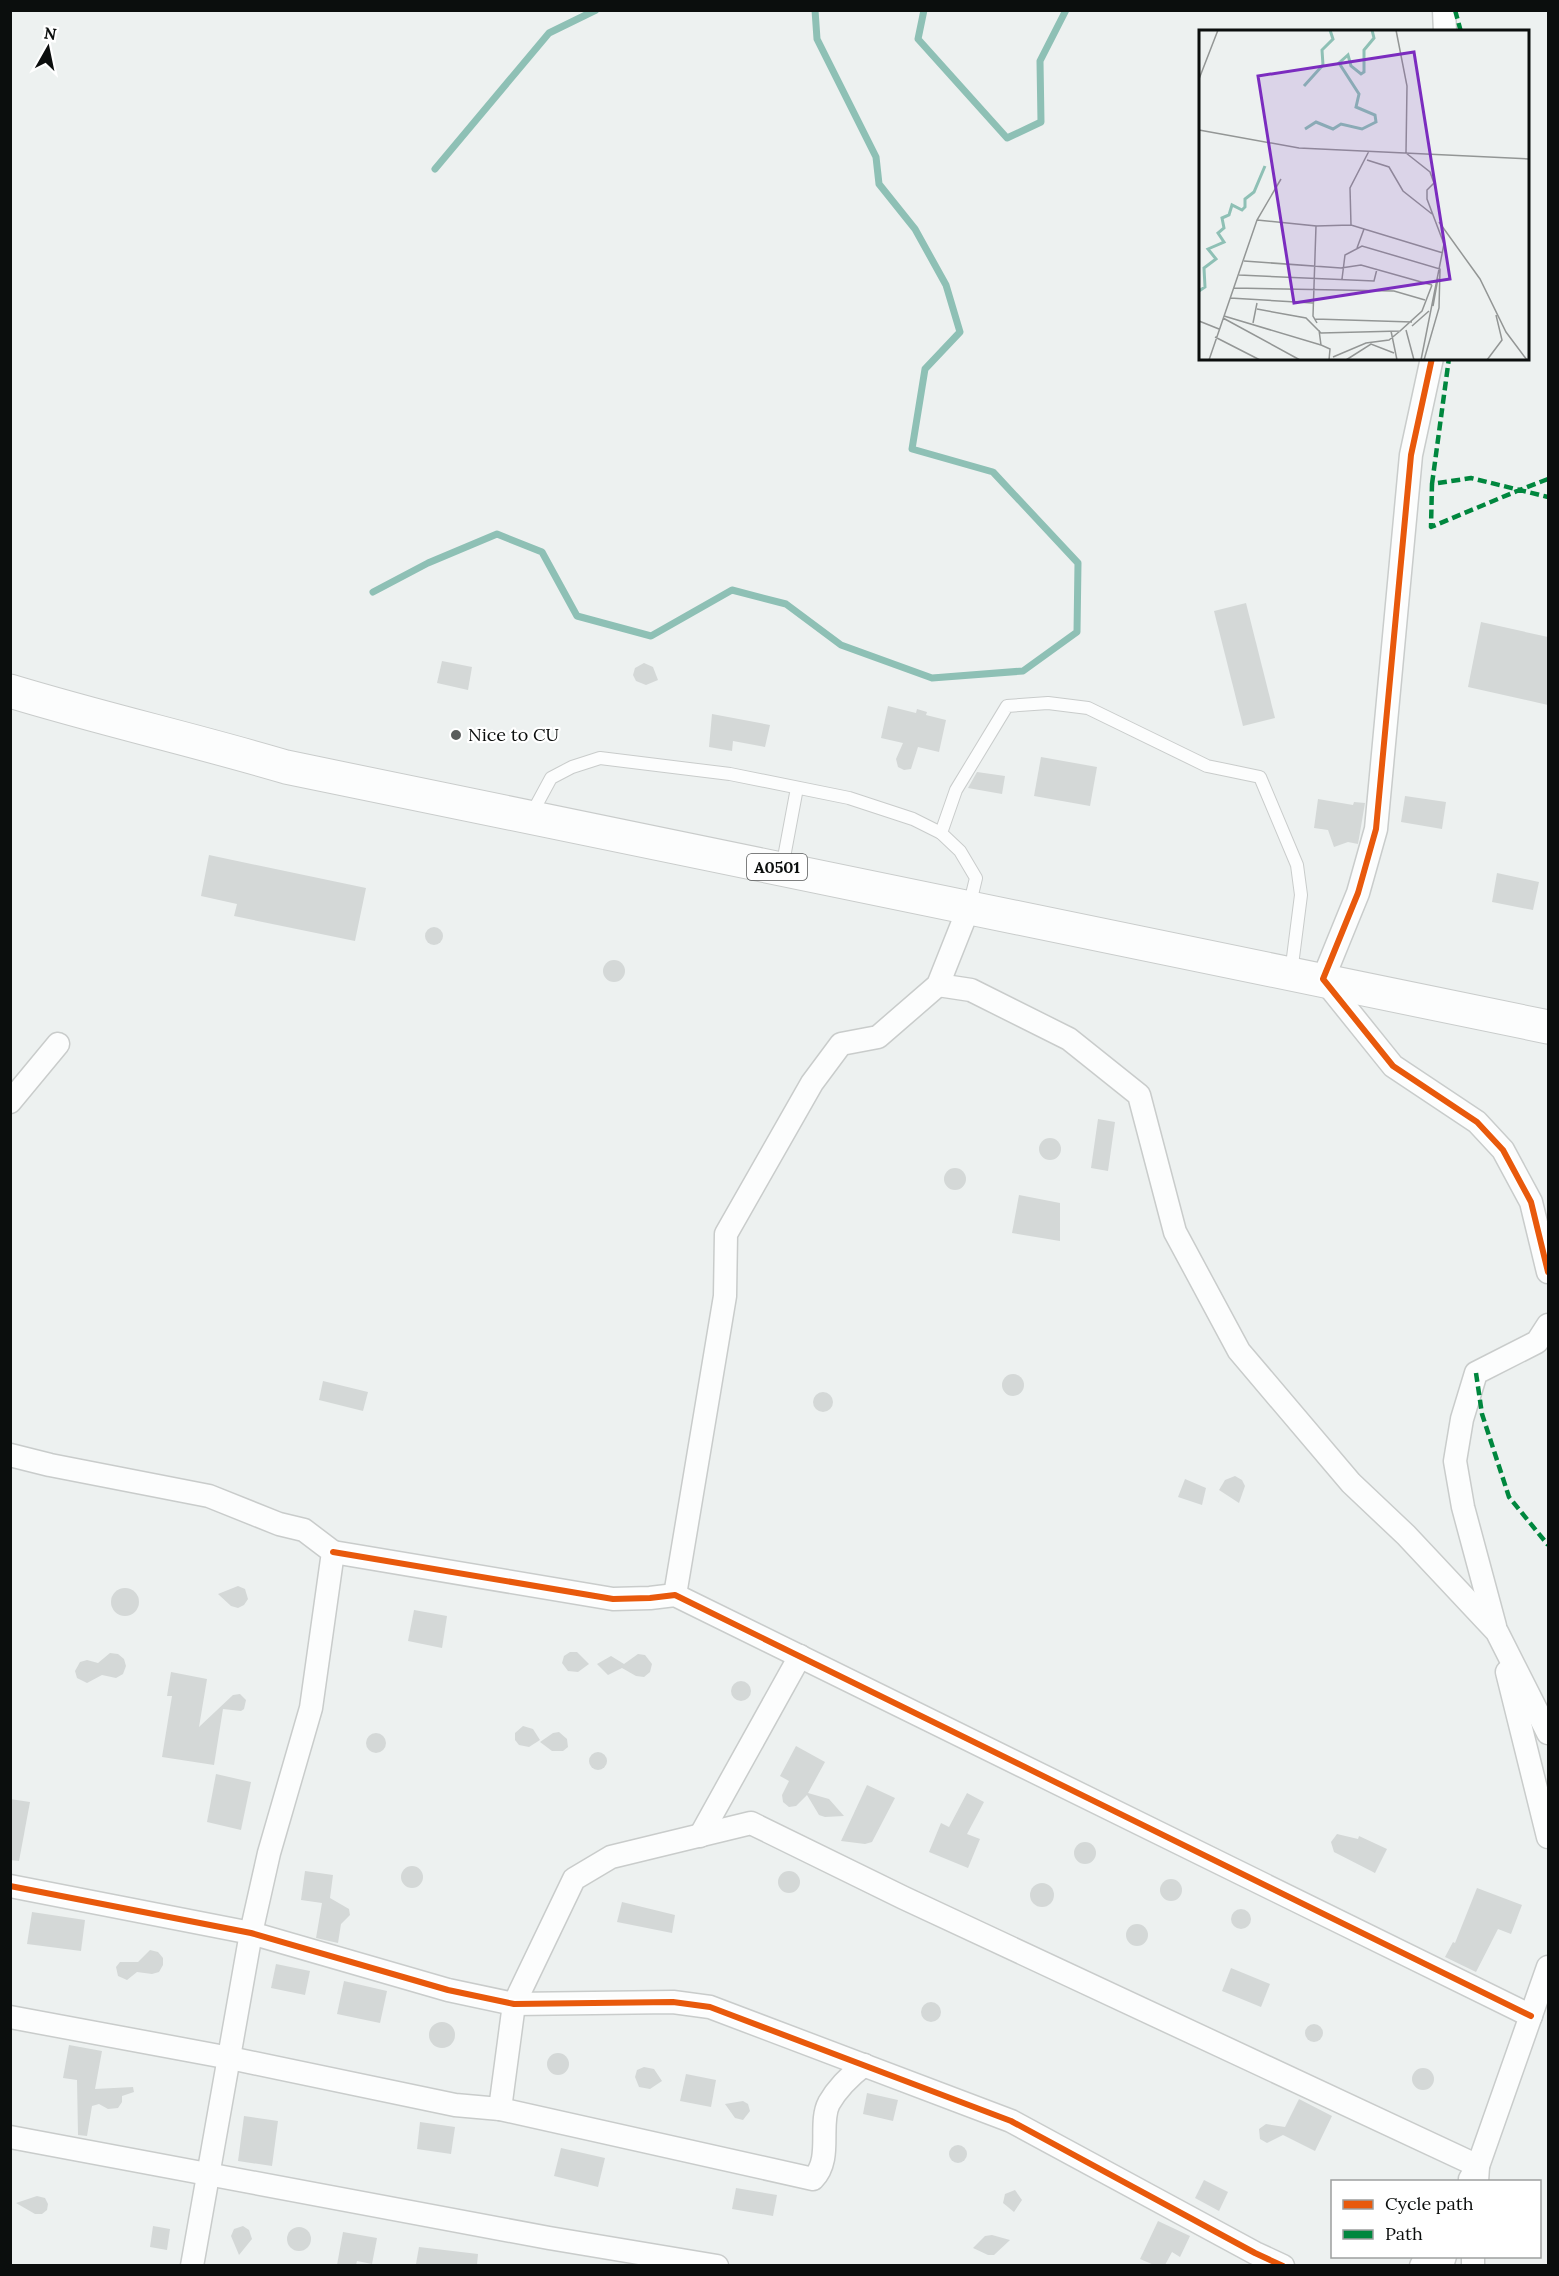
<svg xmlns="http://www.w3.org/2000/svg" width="1559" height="2276" font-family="Lora,serif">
  <rect width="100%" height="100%" fill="#edf1f0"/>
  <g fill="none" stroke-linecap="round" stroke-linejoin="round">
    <g stroke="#8ec0b5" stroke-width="7">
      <polyline points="924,10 918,39 1007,138 1041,122 1040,61 1066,10"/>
      <polyline points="435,169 549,33 596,10"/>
      <polyline points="373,592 428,563 497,534 542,552 577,616 651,636 732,590 786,604 841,645 932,678 1023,671 1077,632 1078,563 993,472 912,449 925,369 960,332 946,285 915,229 879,184 876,157 817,39 815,10"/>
    </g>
  </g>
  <g fill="#d4d8d7">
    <polygon points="1246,603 1275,718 1243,726 1214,611"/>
    <polygon points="1481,622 1548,637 1548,705 1468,687"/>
    <polygon points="442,661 472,667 468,690 437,683"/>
    <polygon points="644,663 653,667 658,680 646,685 636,681 633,675 635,668"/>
    <polygon points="888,706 916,713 917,709 927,712 926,715 946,720 939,752 918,747 911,769 904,770 898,767 896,759 903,743 881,738"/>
    <polygon points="712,714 770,725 765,747 733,741 732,751 709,747"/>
    <polygon points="1041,757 1097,767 1090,806 1034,796"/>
    <polygon points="977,772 1005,776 1002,794 968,788"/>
    <polygon points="1405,796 1446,802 1442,829 1401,822"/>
    <polygon points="1318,799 1353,805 1354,802 1365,803 1358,844 1348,842 1334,847 1328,830 1314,828"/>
    <polygon points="209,855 366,888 355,941 234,916 237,904 201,896"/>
    <polygon points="1497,873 1539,882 1533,910 1492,902"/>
    <circle cx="434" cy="936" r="9"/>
    <circle cx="614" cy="971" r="11"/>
    <polygon points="1098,1119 1115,1122 1108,1171 1091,1168"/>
    <circle cx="1050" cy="1149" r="11"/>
    <circle cx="955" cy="1179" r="11"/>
    <polygon points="1019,1195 1060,1203 1060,1241 1012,1233"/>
    <circle cx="1013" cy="1385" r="11"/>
    <polygon points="323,1381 368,1392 363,1411 319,1400"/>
    <circle cx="823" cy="1402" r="10"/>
    <polygon points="1235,1476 1242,1480 1245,1486 1239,1503 1219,1490 1225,1480"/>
    <polygon points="1185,1479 1206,1488 1202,1505 1178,1497"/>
    <polygon points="238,1586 245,1589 248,1599 244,1605 238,1608 231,1606 218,1594"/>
    <circle cx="125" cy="1602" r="14"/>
    <polygon points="414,1610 447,1616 442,1648 408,1641"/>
    <polygon points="570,1652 577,1652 589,1664 578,1672 568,1671 562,1663 564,1656"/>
    <polygon points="110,1653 118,1654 124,1659 126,1666 123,1674 116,1678 102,1675 87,1683 77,1678 75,1671 80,1662 87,1660 98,1663"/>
    <polygon points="638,1654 645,1655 652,1664 650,1672 644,1677 636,1676 622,1668 608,1675 597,1664 611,1656 624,1664"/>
    <polygon points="171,1672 207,1679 199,1727 233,1695 240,1694 246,1700 244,1709 241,1711 223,1709 214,1765 162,1757 172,1696 167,1696"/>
    <circle cx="741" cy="1691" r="10"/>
    <polygon points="523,1726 533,1729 540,1740 529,1747 519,1745 515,1740 515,1733"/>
    <polygon points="559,1732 567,1739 568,1747 563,1751 552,1751 540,1742 553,1733"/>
    <circle cx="376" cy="1743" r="10"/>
    <polygon points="796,1746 825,1762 808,1793 829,1799 844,1816 825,1817 819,1815 807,1795 796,1806 789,1807 783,1802 782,1795 789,1781 780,1776"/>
    <circle cx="598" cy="1761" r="9"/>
    <polygon points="216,1774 251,1782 241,1830 207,1822"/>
    <polygon points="867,1785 895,1798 872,1842 865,1844 841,1841"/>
    <polygon points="967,1793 984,1802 967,1834 980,1839 968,1868 929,1852 941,1823 949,1827"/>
    <polygon points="10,1799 30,1802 19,1861 10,1860"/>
    <polygon points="1337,1834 1358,1839 1359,1836 1387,1849 1375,1873 1334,1852 1331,1842"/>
    <circle cx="1085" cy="1853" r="11"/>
    <circle cx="412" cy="1877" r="11"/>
    <polygon points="305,1871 333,1875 330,1898 349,1909 350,1915 341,1924 338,1943 316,1938 322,1903 301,1900"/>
    <circle cx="789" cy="1882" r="11"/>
    <circle cx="1171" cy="1890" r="11"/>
    <circle cx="1042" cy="1895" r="12"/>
    <polygon points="1477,1888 1522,1905 1511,1934 1498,1929 1476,1972 1445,1957 1453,1942 1455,1943"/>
    <polygon points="622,1902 675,1915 672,1933 617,1922"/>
    <circle cx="1241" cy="1919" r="10"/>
    <polygon points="32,1912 85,1920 81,1951 27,1944"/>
    <circle cx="1137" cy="1935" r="11"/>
    <polygon points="150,1950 158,1952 163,1958 163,1965 159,1972 152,1974 137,1972 127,1980 118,1976 116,1967 120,1962 138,1962"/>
    <polygon points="276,1964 310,1971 305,1995 271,1988"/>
    <polygon points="1231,1968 1270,1984 1261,2007 1222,1991"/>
    <polygon points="344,1981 387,1991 380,2023 337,2014"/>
    <circle cx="931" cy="2012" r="10"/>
    <circle cx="442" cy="2035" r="13"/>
    <circle cx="1314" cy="2033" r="9"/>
    <polygon points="69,2045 102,2051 95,2089 133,2087 134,2092 122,2096 122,2102 118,2108 108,2109 99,2104 92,2106 87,2136 78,2135 77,2080 63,2078"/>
    <circle cx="558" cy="2064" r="11"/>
    <polygon points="644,2067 654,2069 662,2081 650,2089 639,2087 635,2077 637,2070"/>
    <circle cx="1423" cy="2079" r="11"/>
    <polygon points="686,2074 716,2080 711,2107 680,2101"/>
    <polygon points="867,2093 898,2100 893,2121 863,2114"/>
    <polygon points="1299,2099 1332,2116 1315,2151 1283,2135 1267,2143 1260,2139 1259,2129 1266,2124 1285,2127"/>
    <polygon points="743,2101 748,2104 750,2111 743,2120 735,2118 725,2104"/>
    <polygon points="244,2116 278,2121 272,2166 238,2161"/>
    <polygon points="420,2122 455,2127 451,2154 417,2149"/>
    <circle cx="958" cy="2154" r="9"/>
    <polygon points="561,2148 605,2158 598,2187 554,2176"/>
    <polygon points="1204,2180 1228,2192 1219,2211 1195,2198"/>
    <polygon points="736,2188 777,2195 773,2216 732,2209"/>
    <polygon points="1015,2190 1022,2200 1014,2212 1003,2203 1005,2194"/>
    <polygon points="37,2196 45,2198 48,2204 47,2210 42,2214 35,2214 16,2203"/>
    <polygon points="1158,2221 1190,2236 1180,2257 1172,2252 1165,2265 1154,2265 1140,2259"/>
    <polygon points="153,2226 170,2229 167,2250 150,2247"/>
    <polygon points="243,2226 249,2230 252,2239 239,2255 231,2236 234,2229"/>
    <circle cx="299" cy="2239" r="12"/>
    <polygon points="343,2232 377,2238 372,2264 357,2261 356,2265 337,2265"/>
    <polygon points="992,2235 1010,2240 994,2255 988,2255 973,2248 985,2236"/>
    <polygon points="419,2247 478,2254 477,2265 416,2264"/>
  </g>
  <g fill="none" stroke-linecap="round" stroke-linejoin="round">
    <defs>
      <g id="lane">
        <polyline points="531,815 551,778 572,767 600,758 730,774 849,798 913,819 941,833 960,851 976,878 969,907"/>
        <polyline points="941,833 956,790 1007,706 1048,703 1088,708 1207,766 1260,777 1297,865 1301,895 1291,973"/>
        <polyline points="782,868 797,788"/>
      </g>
      <g id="street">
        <polyline points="1444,10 1445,32"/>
        <polyline points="1432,358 1411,455 1376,829 1358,893 1323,979 1393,1066 1477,1122 1503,1150 1531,1202 1548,1272"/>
        <polyline points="938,985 971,990 1069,1039 1139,1095 1175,1232 1239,1351 1351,1483 1406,1535 1497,1632 1548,1733"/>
        <polyline points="10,1102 58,1044"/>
        <polyline points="10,1455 50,1465 209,1496 279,1524 304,1530 333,1552 311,1708 269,1853 251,1933 192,2266"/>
        <polyline points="333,1552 613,1599 650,1598 675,1595 1531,2016"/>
        <polyline points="675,1595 725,1296 726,1234 812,1083 841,1044 878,1037 938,985 969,907"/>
        <polyline points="1495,1626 1463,1507 1455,1461 1462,1419 1476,1373 1537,1342 1548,1325"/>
        <polyline points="1507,1672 1548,1837"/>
        <polyline points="700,1836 800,1656"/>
        <polyline points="10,1886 251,1933 448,1990 514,2004 673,2002 710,2007 1011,2121 1255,2253 1283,2266"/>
        <path d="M 10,2017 L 230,2058 L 455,2105 L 500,2109 L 813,2179 C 833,2159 818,2124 829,2103 C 837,2089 851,2075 864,2065"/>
        <polyline points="500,2109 514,2004 574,1879 611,1857 751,1823 904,1898 1478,2166 1477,2182"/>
        <polyline points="10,2137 549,2238 717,2266"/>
        <polyline points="1470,2179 1478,2166 1548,1967"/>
        <polyline points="1421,2266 1426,2256"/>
        <polyline points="1442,2266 1445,2256"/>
        <polyline points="1473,2266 1473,2256"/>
      </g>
      <path id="highway" d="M 10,691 C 102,719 195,740 286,767 L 1548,1027"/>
    </defs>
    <use href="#lane" stroke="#c9cccb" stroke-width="14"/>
    <use href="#street" stroke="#c9cccb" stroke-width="25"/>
    <use href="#highway" stroke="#c9cccb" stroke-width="35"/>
    <use href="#lane" stroke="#fcfdfd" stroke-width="12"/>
    <use href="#street" stroke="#fcfdfd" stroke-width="22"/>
    <use href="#highway" stroke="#fcfdfd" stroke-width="33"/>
    <g stroke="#00873e" stroke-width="4.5" stroke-dasharray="9 4.5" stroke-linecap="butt">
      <polyline points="1455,10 1461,32"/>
      <polyline points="1548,479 1517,491 1431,527 1432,484 1471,478 1548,497"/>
      <polyline points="1432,484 1449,358"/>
      <polyline points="1476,1373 1482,1414 1509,1497 1548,1545"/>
    </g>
    <defs>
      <g id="cycleway">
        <polyline points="1432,358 1411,455 1376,829 1358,893 1323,979 1393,1066 1477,1122 1503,1150 1531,1202 1548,1272"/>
        <polyline points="333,1552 613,1599 650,1598 675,1595 1531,2016"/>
        <polyline points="10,1886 251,1933 448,1990 514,2004 673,2002 710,2007 1011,2121 1255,2253 1283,2266"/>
      </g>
    </defs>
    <use href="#cycleway" stroke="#fff" stroke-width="10"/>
    <use href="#cycleway" stroke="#e8590c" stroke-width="6"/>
  </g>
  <circle fill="#5a5d5c" stroke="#fff" stroke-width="2" cx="456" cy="735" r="6"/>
  <g text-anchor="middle" stroke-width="4.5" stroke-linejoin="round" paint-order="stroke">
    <rect fill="#fff" stroke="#545656" stroke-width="1.5" x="747" y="854" width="60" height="26" rx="4.5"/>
    <g font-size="16" font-weight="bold" fill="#0b0e0d">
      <text x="777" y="873">A0501</text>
    </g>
    <g font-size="18" fill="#0b0e0d" stroke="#fff" text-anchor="start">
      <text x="468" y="741">Nice to CU</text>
    </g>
  </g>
  <g transform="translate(1199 30)">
    <rect width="330" height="330" fill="#edf1f0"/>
    <path fill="none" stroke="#8ec0b5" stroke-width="3" d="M 105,56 L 124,35 L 123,20 L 134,9 L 131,0M 106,99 L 117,92 L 134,99 L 142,94 L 163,99 L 177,92 L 176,85 L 157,77 L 160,64 L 140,33 L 149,25 L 152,36 L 162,44 L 165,42 L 165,20 L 175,8 L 173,0M 0,261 L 6,257 L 5,238 L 17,229 L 9,219 L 25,212 L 19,203 L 25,198 L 23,188 L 30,185 L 33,175 L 43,180 L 46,177 L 46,169 L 55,162 L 66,136"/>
    <path fill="none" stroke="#939695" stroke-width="1.5" d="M 197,0 L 208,56 L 207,123 L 231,142 L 235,153 L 228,160 L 228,169 L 245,214 L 222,330M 0,49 L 19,0M 0,100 L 100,118 L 330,129M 168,130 L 190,137 L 204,161 L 233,184M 58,190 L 117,196 L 114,286 L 118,293M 240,192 L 281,249 L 307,302 L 328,330M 152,195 L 151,158 L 170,121M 117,196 L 152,195 L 244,223M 158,218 L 165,199M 45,231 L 142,238 L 162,235 L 233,255M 40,245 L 175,251 L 178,239M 143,249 L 146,225 L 163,216 L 241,239 L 240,278 L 225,330M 35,258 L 195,261 L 226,270M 31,268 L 114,273M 234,276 L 239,248M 58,279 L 107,288 L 122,303 L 201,301 L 223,281 L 233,255M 25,286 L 122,315M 24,288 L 101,330M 116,289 L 213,292M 0,291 L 20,299M 54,293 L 58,273M 213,296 L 230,281M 120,300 L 122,315 L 131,319 L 130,330M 207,300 L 215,330M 192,301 L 198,330M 16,307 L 61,330M 134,327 L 167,313 L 190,310 L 201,301M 10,330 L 58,190 L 82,149M 147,330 L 172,314 L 195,323M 288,330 L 303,310 L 297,285"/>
    <path fill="#7b2cbf" fill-opacity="0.15" stroke="#7b2cbf" stroke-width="3" d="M 215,22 L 251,249 L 95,273 L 59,46 Z"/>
    <rect width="330" height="330" fill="none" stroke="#0b0e0d" stroke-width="3"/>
  </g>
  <rect width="1559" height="2276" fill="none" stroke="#0b0e0d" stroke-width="24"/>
  <rect x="1331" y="2180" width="210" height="78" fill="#ffffff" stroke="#9d9f9e" stroke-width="1.5"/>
  <rect x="1343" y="2200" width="30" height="9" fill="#e8590c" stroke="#9d9f9e" stroke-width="1.5"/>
  <text x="1385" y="2210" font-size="18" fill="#0b0e0d">Cycle path</text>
  <rect x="1343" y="2230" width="30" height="9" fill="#00873e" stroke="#9d9f9e" stroke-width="1.5"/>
  <text x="1385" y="2240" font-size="18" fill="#0b0e0d">Path</text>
  <g transform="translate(48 48) rotate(9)" stroke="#ffffff" stroke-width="4.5" paint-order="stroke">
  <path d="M0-4.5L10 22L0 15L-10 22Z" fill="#0b0e0d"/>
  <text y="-9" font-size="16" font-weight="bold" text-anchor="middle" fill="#0b0e0d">N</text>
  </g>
</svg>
